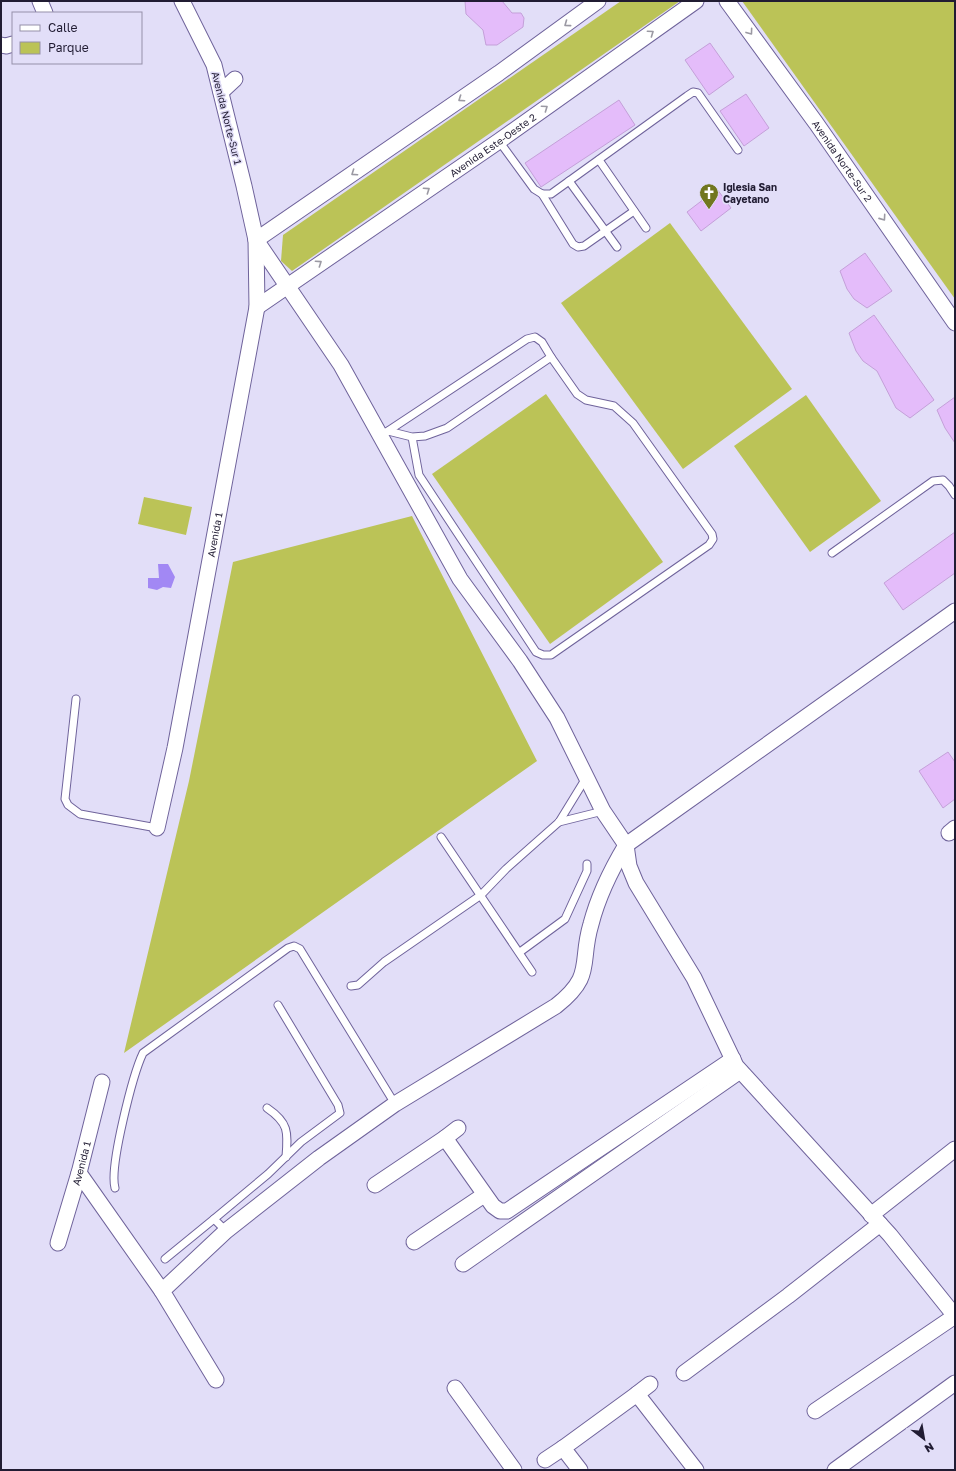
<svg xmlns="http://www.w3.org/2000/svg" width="956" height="1471" font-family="'Golos Text',sans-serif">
  <rect width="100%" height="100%" fill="#e2def8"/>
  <g fill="#bbc357">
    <polygon points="621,1 680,1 292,271 281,261 283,235"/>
    <polygon points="742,1 955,1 955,299"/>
    <polygon points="670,223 792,389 683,469 561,303"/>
    <polygon points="546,394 663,562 550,644 432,474"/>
    <polygon points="806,395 881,501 810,552 734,446"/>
    <polygon points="144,497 192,507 186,535 138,524"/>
    <polygon points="412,516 537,761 124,1053 189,781 233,562"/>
  </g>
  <polygon fill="#a288f4" points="158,564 168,564 175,577 171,588 163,587 157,590 148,588 148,578 159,578"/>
  <g fill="#e4bcfa" stroke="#c4a0d9">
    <polygon points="465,1 502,1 512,13 521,13 524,18 523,27 497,45 486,45 483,30 466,14"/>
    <polygon points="710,43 734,77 709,95 685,60"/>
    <polygon points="746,94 769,128 744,146 720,111"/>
    <polygon points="619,100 635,125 541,187 525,163"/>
    <polygon points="717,189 731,208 701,231 687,212"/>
    <polygon points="865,253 892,291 867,308 854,299 847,289 840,271"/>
    <polygon points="874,315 934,400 910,418 896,408 877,371 863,361 856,351 849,333"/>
    <polygon points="955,397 955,443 945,428 937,410"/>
    <polygon points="955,532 955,573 903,610 884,583"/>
    <polygon points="948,752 955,762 955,799 943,808 919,771"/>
  </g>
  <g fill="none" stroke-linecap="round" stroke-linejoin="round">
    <defs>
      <g id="lane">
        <polyline points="499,141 534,189 542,194 551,194 687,96 693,92 698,93 738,150"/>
        <polyline points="599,160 646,228"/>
        <polyline points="569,181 617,247"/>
        <polyline points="542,194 573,244 578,247 584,246 634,211"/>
        <polyline points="388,431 527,339 535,337 542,342 551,357"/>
        <polyline points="380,436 388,431 412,437 425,436 447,428 551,357 577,394 586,400 614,406 633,423 712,534 713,539 709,545 551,655 543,655 536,652 419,475 412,437"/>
        <polyline points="832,553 933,481 943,480 949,486 955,495"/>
        <polyline points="76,699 65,799 68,805 80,814 157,828"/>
        <polyline points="559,822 603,811"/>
        <polyline points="441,837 532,972"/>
        <polyline points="520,952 565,919 587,871 587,864"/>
        <polyline points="351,986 358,985 384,962 481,895 506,869 559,822 586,778"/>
        <path d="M 267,1108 C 289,1123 288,1132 286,1157"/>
        <path d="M 115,1188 C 109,1167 133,1074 143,1053 L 288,948 L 294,946 L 300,949 L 395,1104"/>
        <polyline points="226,1231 214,1219 268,1174 301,1142 340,1113 338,1105 278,1005"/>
        <polyline points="165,1259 214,1219"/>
      </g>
      <g id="street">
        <polyline points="40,1 45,13"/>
        <path id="s1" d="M 727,1 L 816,123 L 955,323"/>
        <polyline points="1,45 6,46 13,44"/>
        <polyline points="221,92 235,79"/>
        <polyline points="256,240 341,365 460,579 520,661 557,718 603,811 626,845 629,866 636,883 694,978 736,1066 890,1235 955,1316"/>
        <polyline points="256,240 499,73 598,1"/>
        <path id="s2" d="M 257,307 L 499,141 L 696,1"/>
        <path id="s3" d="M 157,828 L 175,748 L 257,307 L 256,240 L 244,186 L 214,65 L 182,1"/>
        <polyline points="949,833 955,828"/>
        <polyline points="445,1138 458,1128"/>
        <polyline points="79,1173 162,1291"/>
        <polyline points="375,1185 445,1138 493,1206 500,1211 507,1211 733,1059"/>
        <polyline points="871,1215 955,1149"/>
        <polyline points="414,1242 484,1195"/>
        <path id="s4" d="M 58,1243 L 79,1173 L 102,1082"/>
        <polyline points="463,1264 740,1071"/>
        <polyline points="684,1373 788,1296 880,1224"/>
        <path d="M 216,1380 L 162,1291 L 226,1231 L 319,1158 L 395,1104 L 556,1006 C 595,975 579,964 591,924 C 598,897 611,870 626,845 L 955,611"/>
        <polyline points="455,1388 514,1470"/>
        <polyline points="637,1394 650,1384"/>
        <polyline points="815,1411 955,1316"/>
        <polyline points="545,1460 563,1448"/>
        <polyline points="580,1470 563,1448 637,1394 696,1470"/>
        <polyline points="835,1470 955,1383"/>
      </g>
    </defs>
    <use href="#lane" stroke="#6f639b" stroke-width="9"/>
    <use href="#street" stroke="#6f639b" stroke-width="17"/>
    <use href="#lane" stroke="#fff" stroke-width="7"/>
    <use href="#street" stroke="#fff" stroke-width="15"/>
  </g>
  <defs><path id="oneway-chevron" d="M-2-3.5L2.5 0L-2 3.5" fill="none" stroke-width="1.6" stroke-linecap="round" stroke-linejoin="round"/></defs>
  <g stroke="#9b99a3">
    <use href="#oneway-chevron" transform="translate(567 24) rotate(144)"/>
    <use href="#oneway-chevron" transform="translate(750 32) rotate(54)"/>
    <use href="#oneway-chevron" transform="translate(651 33) rotate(-35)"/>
    <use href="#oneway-chevron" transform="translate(461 99) rotate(146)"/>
    <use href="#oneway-chevron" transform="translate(545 108) rotate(-35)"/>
    <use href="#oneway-chevron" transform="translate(354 173) rotate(146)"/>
    <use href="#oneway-chevron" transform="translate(427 190) rotate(-34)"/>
    <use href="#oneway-chevron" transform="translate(883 218) rotate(55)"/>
    <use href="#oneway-chevron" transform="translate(319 263) rotate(-34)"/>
  </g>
  <defs>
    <symbol id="church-pin" viewBox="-11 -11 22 30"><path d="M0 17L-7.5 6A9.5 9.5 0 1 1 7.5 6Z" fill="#71771f" stroke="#e2def8"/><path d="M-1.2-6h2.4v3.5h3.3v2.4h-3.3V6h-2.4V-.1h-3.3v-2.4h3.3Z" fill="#fff"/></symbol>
  </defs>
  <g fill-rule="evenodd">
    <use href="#church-pin" x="698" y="182" width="22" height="30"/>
  </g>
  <g text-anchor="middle" stroke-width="3" stroke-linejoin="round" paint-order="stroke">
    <g font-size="10" fill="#211c33" stroke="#e2def8">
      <text transform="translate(227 118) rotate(76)" y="4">Avenida Norte-Sur 1</text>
      <text dy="4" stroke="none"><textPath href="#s2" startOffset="286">Avenida Este-Oeste 2</textPath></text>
      <text dy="4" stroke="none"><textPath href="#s1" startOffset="197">Avenida Norte-Sur 2</textPath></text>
      <text dy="4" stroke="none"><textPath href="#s3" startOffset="299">Avenida 1</textPath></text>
      <text dy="4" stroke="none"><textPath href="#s4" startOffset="83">Avenida 1</textPath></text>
    </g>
    <g font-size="10" font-weight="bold" fill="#211c33" stroke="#e2def8" text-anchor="start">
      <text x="723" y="191">Iglesia San<tspan x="723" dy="12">Cayetano</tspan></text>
    </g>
  </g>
  <rect width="956" height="1471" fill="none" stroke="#211c33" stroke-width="4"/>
  <rect x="12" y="12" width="130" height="52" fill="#e2def8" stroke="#9590a9"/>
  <rect x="20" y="25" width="20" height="6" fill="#ffffff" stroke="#9590a9"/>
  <text x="48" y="32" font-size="12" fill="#211c33">Calle</text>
  <rect x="20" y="42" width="20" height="12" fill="#bbc357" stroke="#9590a9"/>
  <text x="48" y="52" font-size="12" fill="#211c33">Parque</text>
  <g transform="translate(924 1439) rotate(149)" stroke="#e2def8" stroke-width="3" paint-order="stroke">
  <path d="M0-3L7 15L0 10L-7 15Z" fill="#211c33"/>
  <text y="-6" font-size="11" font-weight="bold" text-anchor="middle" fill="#211c33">N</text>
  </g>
</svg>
